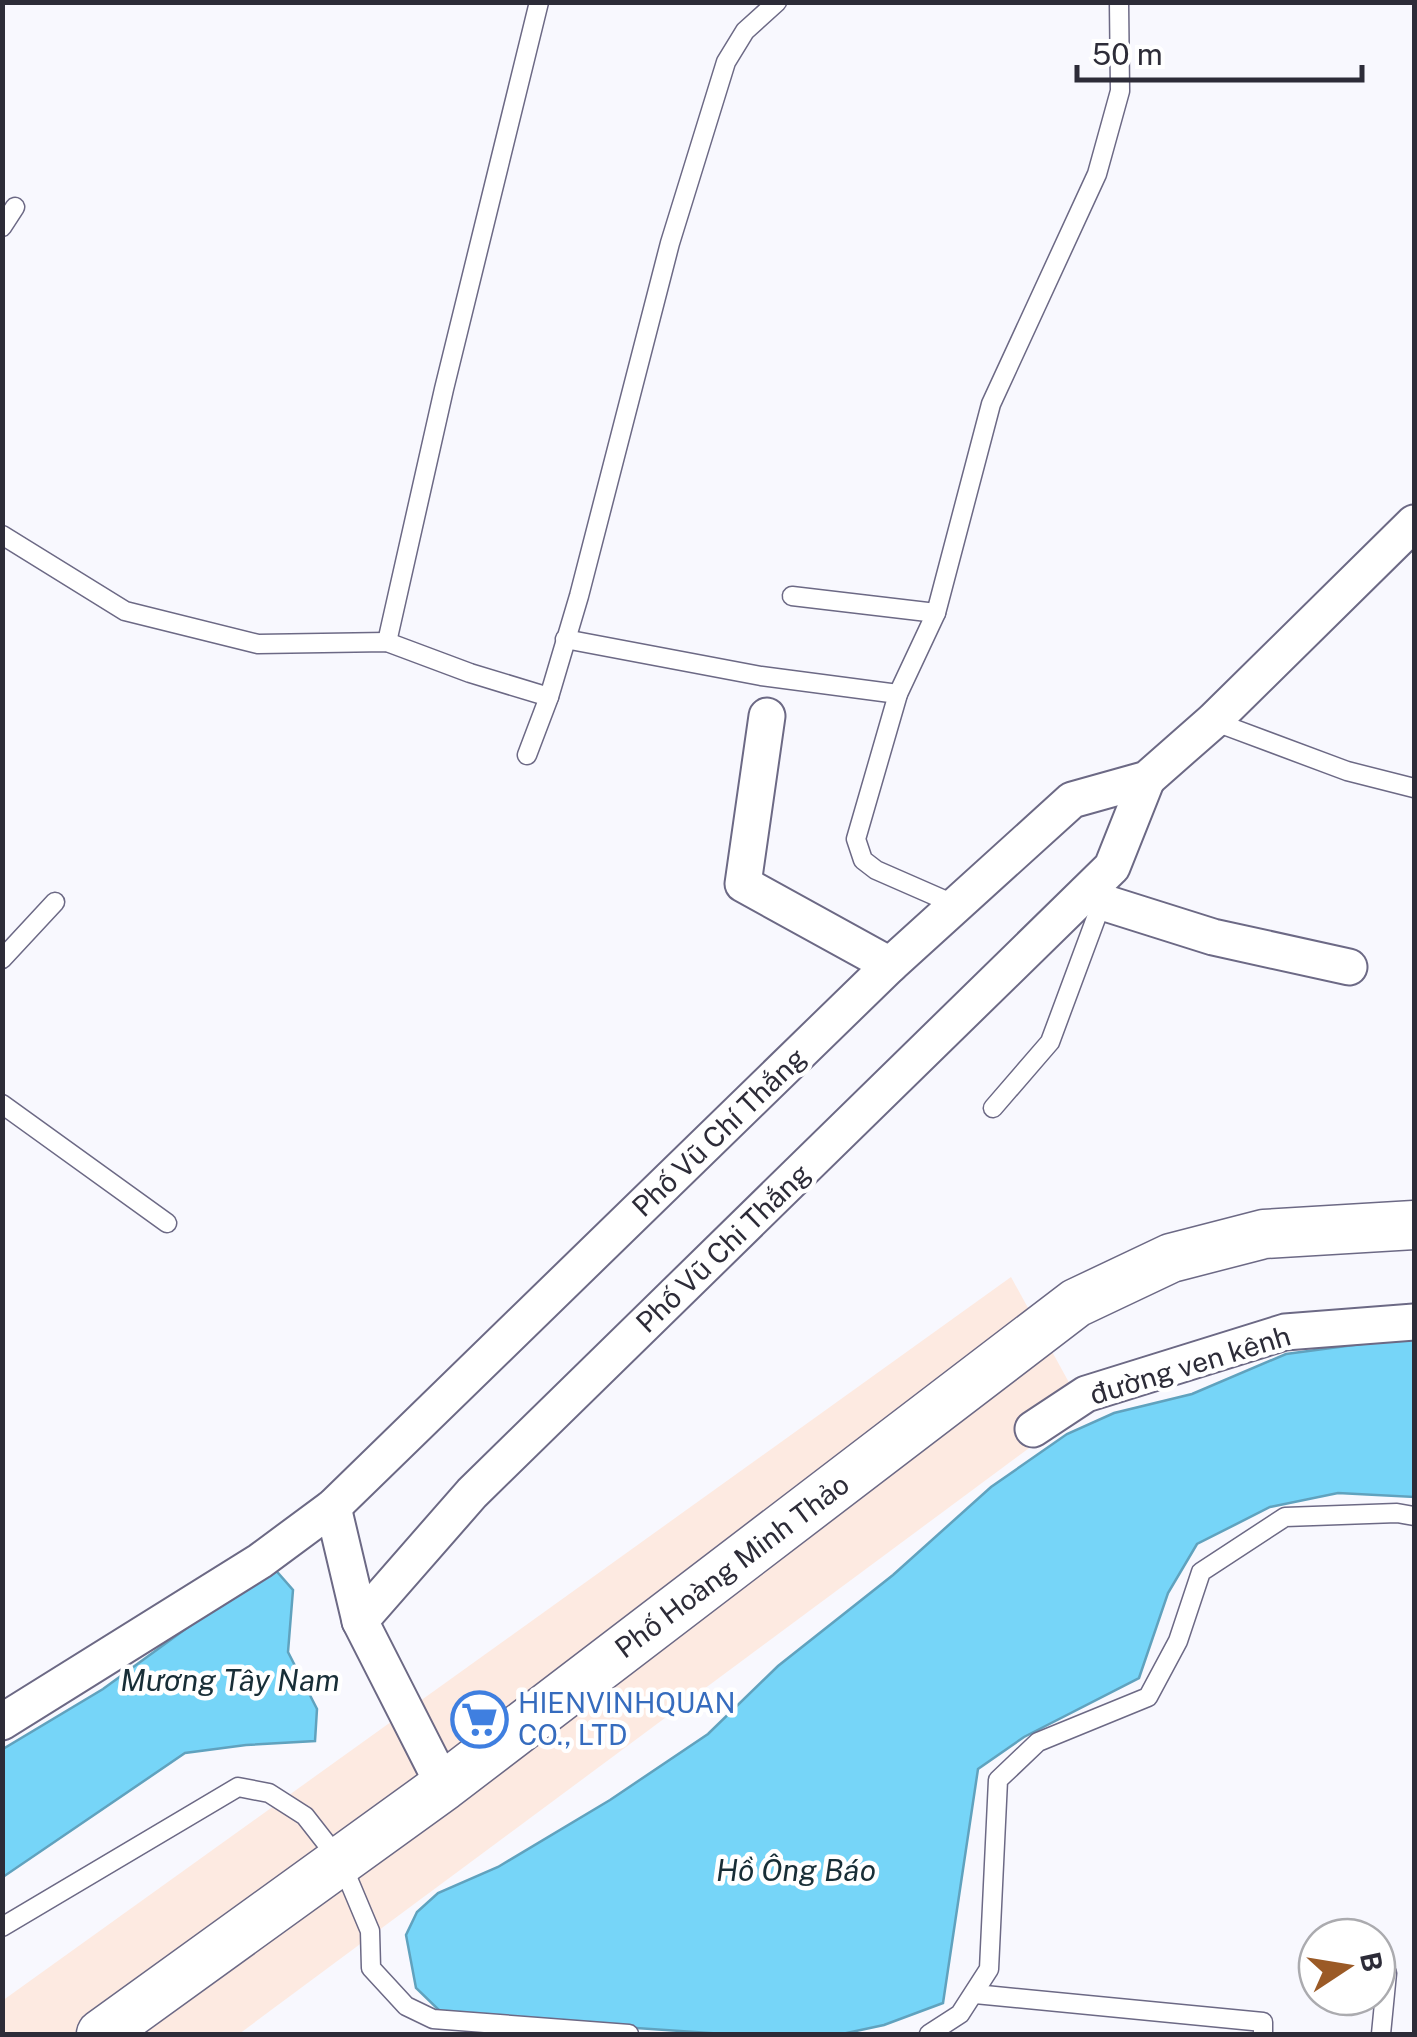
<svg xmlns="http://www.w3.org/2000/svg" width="1417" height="2037" font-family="'Public Sans',sans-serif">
  <rect width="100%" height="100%" fill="#f8f8fe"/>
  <polygon fill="#fdeae1" points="1011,1277 1083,1408 239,2034 3,2034 2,2001"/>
  <g fill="#76d5f8" stroke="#60a2be" stroke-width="2.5">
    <polygon points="1414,1337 1414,1497 1338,1493 1270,1507 1197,1544 1168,1593 1139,1678 1024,1737 978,1769 943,2003 884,2025 842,2034 724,2034 444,2015 416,1988 406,1935 417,1912 438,1893 498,1867 610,1800 708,1734 778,1666 893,1575 991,1487 1067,1434 1114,1413 1192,1394 1286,1354"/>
    <polygon points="272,1566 293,1590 288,1652 317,1709 315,1741 246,1745 185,1753 3,1877 3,1749 103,1689"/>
  </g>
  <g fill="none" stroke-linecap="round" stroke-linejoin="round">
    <defs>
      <g id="lane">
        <polyline points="2,227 15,207"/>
        <polyline points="2,535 125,611 258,644 387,642 470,673 549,697"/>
        <polyline points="792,596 936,613"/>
        <polyline points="565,639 761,676 898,694"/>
        <polyline points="387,642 444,389 539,2"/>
        <polyline points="1213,721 1347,771 1414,788"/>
        <polyline points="527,755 549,697 579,596 670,243 726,62 745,31 777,2"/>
        <polyline points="956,905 876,870 863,860 856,839 898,694 936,613 991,404 1097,174 1120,91 1119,2"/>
        <polyline points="2,959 55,902"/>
        <polyline points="2,1104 167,1223"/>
        <polyline points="993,1108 1050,1042 1102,902"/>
        <polyline points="2,1927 238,1787 269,1793 305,1816 341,1862 370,1931 371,1968 406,2006 433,2019 629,2034"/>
        <polyline points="975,1994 1263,2022 1263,2034"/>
        <polyline points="929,2034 960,2014 989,1969 998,1780 1038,1742 1148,1697 1178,1641 1201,1572 1285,1517 1397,1513 1414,1516"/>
        <polyline points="1381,2034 1387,1973"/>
      </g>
      <g id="street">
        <polyline points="767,716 743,884 890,965"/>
        <polyline points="1086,893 1102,902 1213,937 1349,967"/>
        <polyline points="1033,1429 1086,1394 1285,1332 1414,1322"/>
        <polyline points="333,1507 360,1621 444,1786"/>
        <polyline points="360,1621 472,1493 1112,867 1147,779"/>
        <polyline points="2,1722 260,1561 333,1507 890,965 1072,800 1147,779 1213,721 1414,523"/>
      </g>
      <polyline id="secondary" points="101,2034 444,1786 1076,1303 1171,1258 1264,1234 1414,1225"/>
    </defs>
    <use href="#lane" stroke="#6c6985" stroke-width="21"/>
    <use href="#street" stroke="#6c6985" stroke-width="39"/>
    <use href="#secondary" stroke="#6c6985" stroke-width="51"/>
    <use href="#lane" stroke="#fff" stroke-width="18"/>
    <use href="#street" stroke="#fff" stroke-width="35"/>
    <use href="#secondary" stroke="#fff" stroke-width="48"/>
  </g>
  <defs>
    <symbol id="supermarket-ring" viewBox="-11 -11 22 22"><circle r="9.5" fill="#fff" stroke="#3f7fe0" stroke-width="1.5"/><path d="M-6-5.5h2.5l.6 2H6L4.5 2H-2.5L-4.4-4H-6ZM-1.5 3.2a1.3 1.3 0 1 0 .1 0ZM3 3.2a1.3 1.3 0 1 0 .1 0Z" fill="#3f7fe0"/></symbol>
  </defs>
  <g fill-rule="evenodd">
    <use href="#supermarket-ring" x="448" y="1688" width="63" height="63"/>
  </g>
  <g text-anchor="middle" stroke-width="9" stroke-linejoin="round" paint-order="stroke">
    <g font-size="28" fill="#2d2c38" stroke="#fff">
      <text transform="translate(719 1132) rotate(-44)" y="10">Phố Vũ Chí Thắng</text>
      <text transform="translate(723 1248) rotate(-44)" y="10">Phố Vũ Chi Thắng</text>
      <text transform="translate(1190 1365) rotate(-17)" y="10">đường ven kênh</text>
      <text transform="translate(732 1566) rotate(-37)" y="10">Phố Hoàng Minh Thảo</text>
    </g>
    <g font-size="28" fill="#366cbe" stroke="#fff" text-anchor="start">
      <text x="518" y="1713">HIENVINHQUAN<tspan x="518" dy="32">CO., LTD</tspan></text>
    </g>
    <g font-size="30" font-style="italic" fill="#182e37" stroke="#fff">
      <text x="230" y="1691">Mương Tây Nam</text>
      <text x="796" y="1881">Hồ Ông Báo</text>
    </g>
  </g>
  <rect width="1417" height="2037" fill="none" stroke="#2d2c38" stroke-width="10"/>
  <g transform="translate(1347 1967) rotate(78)"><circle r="48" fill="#ffffff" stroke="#ababaf" stroke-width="2.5"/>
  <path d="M0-8L18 38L0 25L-18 38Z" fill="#9b5a26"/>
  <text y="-15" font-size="28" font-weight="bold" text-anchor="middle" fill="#2d2c38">B</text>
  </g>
  <path d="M1077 65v15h285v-15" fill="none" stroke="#2d2c38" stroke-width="5"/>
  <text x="1092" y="65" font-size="30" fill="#2d2c38" stroke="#ffffff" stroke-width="8" paint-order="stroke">50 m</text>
</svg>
